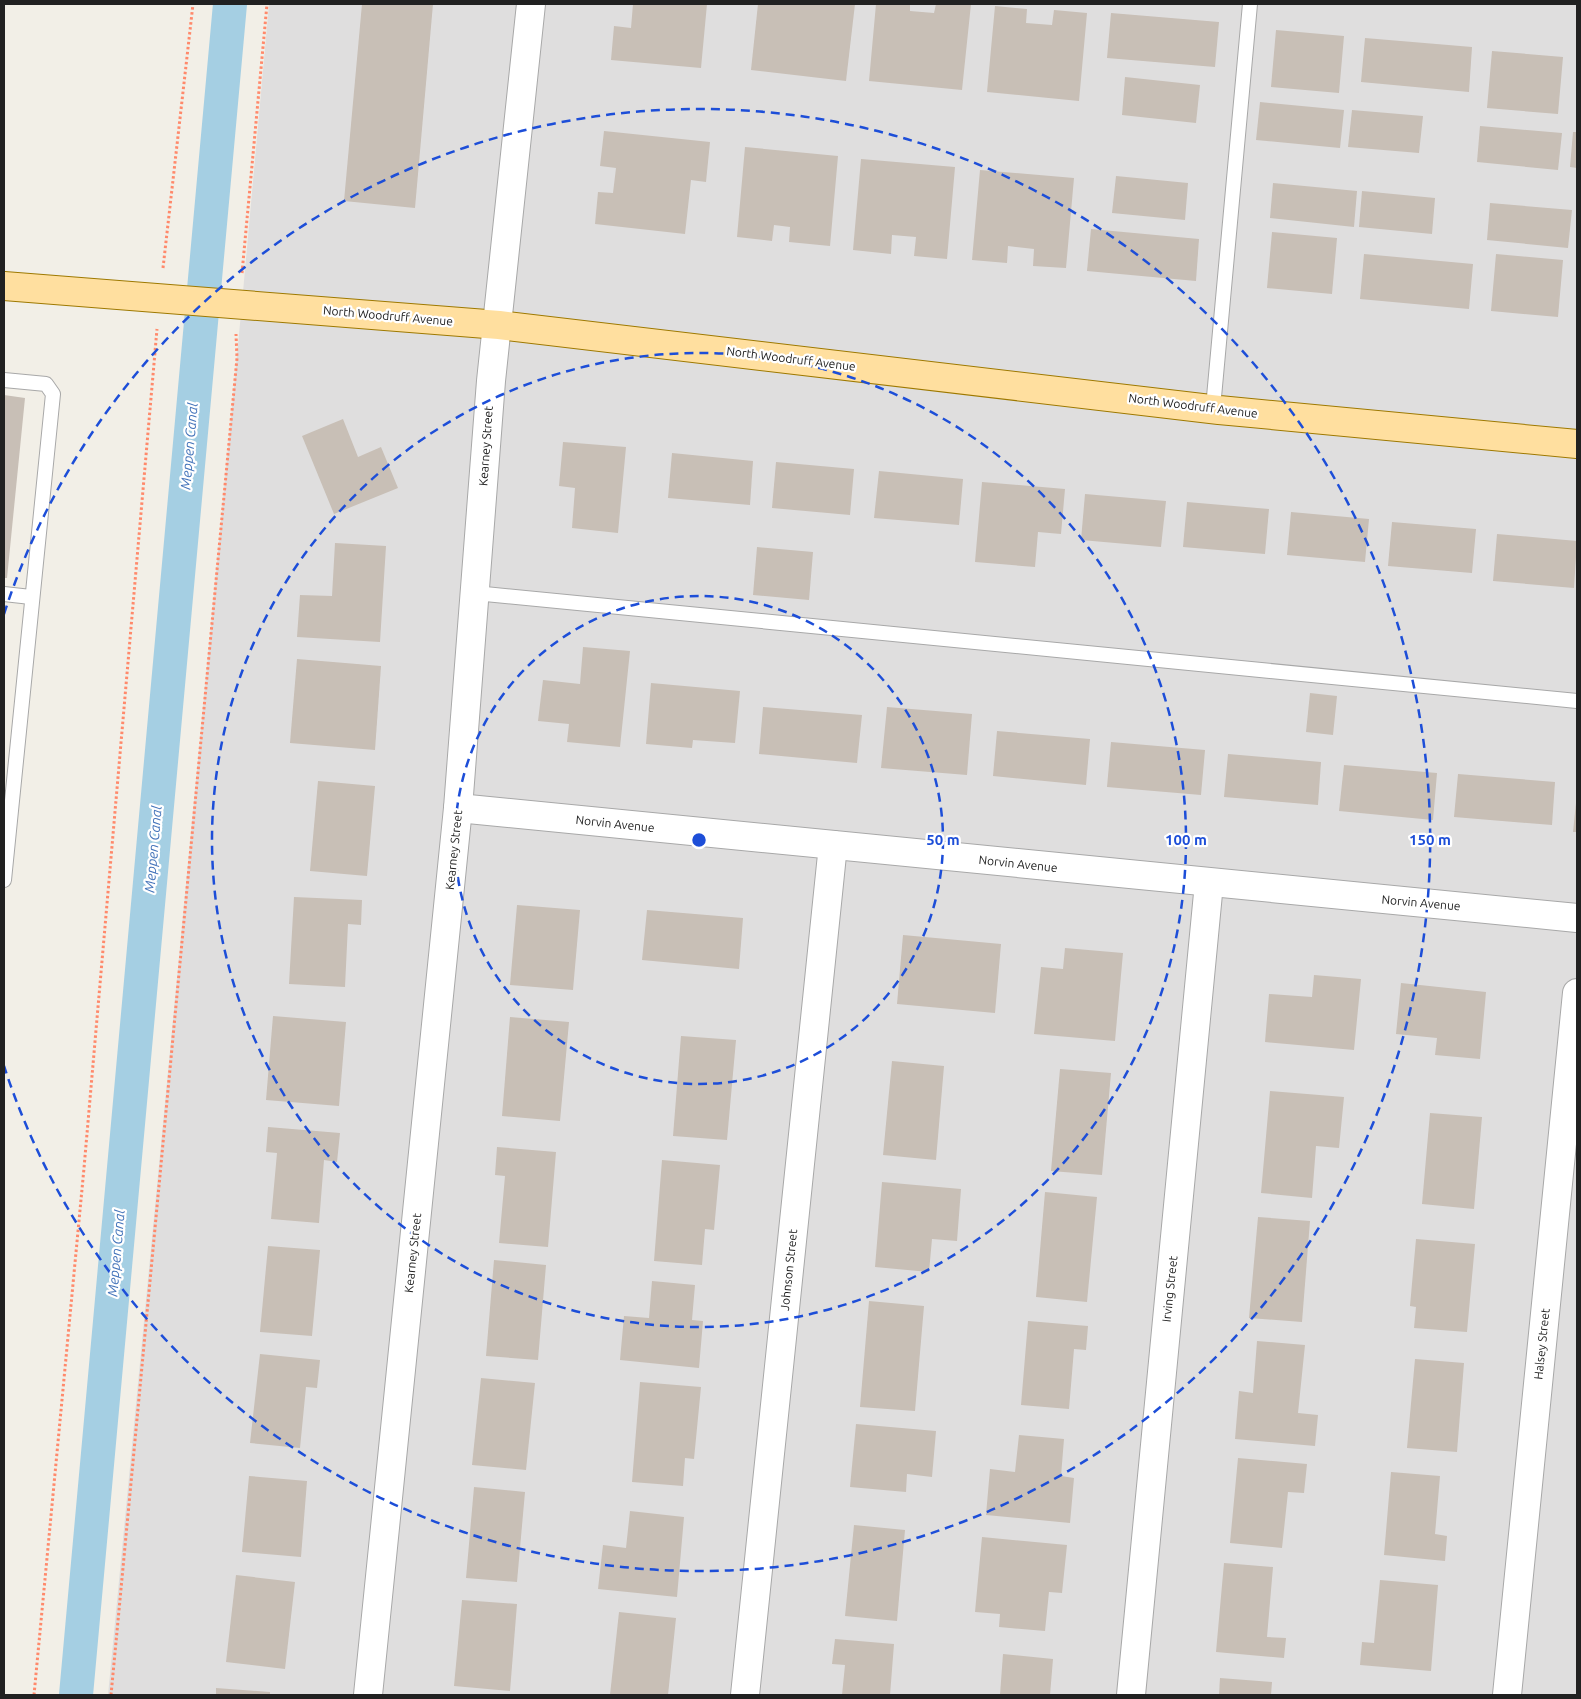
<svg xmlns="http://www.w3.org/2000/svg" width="1581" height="1699" font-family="Ubuntu,sans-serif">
  <rect width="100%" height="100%" fill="#f2efe7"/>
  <polygon fill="#dfdede" points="269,4 1577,4 1577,1695 108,1695 242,303"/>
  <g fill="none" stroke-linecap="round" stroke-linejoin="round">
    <polyline stroke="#a5cfe3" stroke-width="34" points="76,1695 230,4"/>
  </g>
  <g fill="#c8bfb6">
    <polygon points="362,4 433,4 415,208 344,201"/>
    <polygon points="633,4 707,4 701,68 611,60 614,26 631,28"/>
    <polygon points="758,4 855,4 846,81 751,70"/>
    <polygon points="876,4 910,4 910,11 934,13 936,4 971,4 962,90 869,81"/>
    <polygon points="995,6 1027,9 1026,23 1052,25 1054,10 1087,13 1079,101 987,92"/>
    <polygon points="1111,13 1219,22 1215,67 1107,58"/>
    <polygon points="1276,30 1344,36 1339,93 1271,87"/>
    <polygon points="1365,38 1472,47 1469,92 1361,82"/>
    <polygon points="1492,51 1563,57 1558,114 1487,108"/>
    <polygon points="1125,77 1200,85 1196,123 1122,115"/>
    <polygon points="1260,102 1344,110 1340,148 1256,140"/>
    <polygon points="1352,110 1423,116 1419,153 1348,147"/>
    <polygon points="1480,126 1562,133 1558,170 1477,162"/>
    <polygon points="604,131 710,142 706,182 691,180 685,234 595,224 598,192 613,193 616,168 600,166"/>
    <polygon points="1573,132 1577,132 1577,168 1570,167"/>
    <polygon points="745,147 838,156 830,246 789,242 790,227 774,225 772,241 737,237"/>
    <polygon points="861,159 955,167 947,259 914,256 916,237 892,235 891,254 853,250"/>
    <polygon points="980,170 1074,178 1066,268 1033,266 1034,249 1008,246 1007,263 972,260"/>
    <polygon points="1116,176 1188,183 1185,220 1112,213"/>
    <polygon points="1273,183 1357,191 1354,227 1270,218"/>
    <polygon points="1362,191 1435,198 1432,234 1359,227"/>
    <polygon points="1490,203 1572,210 1568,248 1487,240"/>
    <polygon points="1091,229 1199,239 1196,281 1087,271"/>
    <polygon points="1272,232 1337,238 1332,294 1267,288"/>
    <polygon points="1364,254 1473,264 1469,309 1360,299"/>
    <polygon points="1496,254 1563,260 1558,317 1491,311"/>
    <polygon points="4,395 25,398 7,578 4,578"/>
    <polygon points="343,419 358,457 381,447 398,488 334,514 302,436"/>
    <polygon points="563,442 626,447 618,533 572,528 575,488 559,486"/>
    <polygon points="672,453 753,461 750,505 668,498"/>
    <polygon points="776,462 854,469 850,515 772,508"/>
    <polygon points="879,471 963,479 959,525 874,518"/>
    <polygon points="982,482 1065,489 1061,534 1038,532 1035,567 975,562"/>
    <polygon points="1085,494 1166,501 1161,547 1081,540"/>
    <polygon points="1187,502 1269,509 1265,554 1183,547"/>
    <polygon points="1291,512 1369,519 1365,562 1287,555"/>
    <polygon points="1392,522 1476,529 1472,573 1388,566"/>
    <polygon points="1497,534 1577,541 1574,588 1493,581"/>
    <polygon points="335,543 386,546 380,642 297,637 300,595 332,596"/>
    <polygon points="757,547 813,552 809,600 753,595"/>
    <polygon points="583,647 630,651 620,747 567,742 569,724 538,721 543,680 580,684"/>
    <polygon points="297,659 381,666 375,750 290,743"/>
    <polygon points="651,683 740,691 735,743 693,740 692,748 646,744"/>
    <polygon points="1310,693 1337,696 1333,735 1306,732"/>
    <polygon points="763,707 862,715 857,763 759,754"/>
    <polygon points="887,707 972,714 967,775 881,768"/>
    <polygon points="997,731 1090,739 1086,785 993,776"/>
    <polygon points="1111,742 1205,750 1201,795 1107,787"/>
    <polygon points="1228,754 1321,762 1318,805 1224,797"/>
    <polygon points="1344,765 1437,773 1433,820 1339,811"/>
    <polygon points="1458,774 1555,782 1552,825 1454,817"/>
    <polygon points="318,781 375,786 367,876 310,871"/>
    <polygon points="1576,803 1577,803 1577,832 1573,832"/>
    <polygon points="294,897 362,900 361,925 348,924 345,987 289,984"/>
    <polygon points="517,905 580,910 573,990 510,985"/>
    <polygon points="647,910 743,918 739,969 642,960"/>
    <polygon points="903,935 1001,944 995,1013 897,1004"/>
    <polygon points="1065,948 1123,953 1115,1041 1034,1034 1041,967 1063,969"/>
    <polygon points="1314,975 1361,979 1354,1050 1265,1042 1269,994 1312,997"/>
    <polygon points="1401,983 1486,992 1480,1059 1435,1055 1437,1038 1396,1034"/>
    <polygon points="273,1016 346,1022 339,1106 266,1100"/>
    <polygon points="510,1017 569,1022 560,1121 502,1116"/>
    <polygon points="681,1036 736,1040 727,1140 673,1136"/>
    <polygon points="892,1061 944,1066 936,1160 883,1155"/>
    <polygon points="1060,1069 1111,1073 1102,1175 1051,1171"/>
    <polygon points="1270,1091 1344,1097 1339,1148 1316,1146 1312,1198 1261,1193"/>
    <polygon points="1430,1113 1482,1117 1474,1209 1422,1204"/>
    <polygon points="268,1127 340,1133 337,1162 324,1160 319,1223 271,1219 277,1153 266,1152"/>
    <polygon points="497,1147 556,1152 548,1247 499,1243 505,1176 495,1175"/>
    <polygon points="662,1160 720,1165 714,1230 705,1229 702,1265 654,1261"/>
    <polygon points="882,1182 961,1189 957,1241 932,1239 929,1272 875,1267"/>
    <polygon points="1045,1192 1097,1197 1087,1302 1036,1297"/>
    <polygon points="1258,1217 1310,1221 1302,1322 1249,1318"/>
    <polygon points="1416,1239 1475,1244 1467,1332 1414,1328 1416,1307 1410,1306"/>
    <polygon points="268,1246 320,1250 312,1336 260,1332"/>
    <polygon points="494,1260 546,1265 538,1360 486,1356"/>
    <polygon points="652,1281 695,1285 692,1320 703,1321 699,1368 620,1360 624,1316 649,1318"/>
    <polygon points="869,1301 924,1306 915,1411 860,1407"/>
    <polygon points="1028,1321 1088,1326 1086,1350 1074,1349 1069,1409 1021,1405"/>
    <polygon points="1257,1341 1305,1345 1298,1413 1318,1415 1315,1446 1235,1439 1239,1391 1253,1393"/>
    <polygon points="260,1354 320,1360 317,1388 306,1387 300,1448 250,1443"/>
    <polygon points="1415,1359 1464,1363 1457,1452 1407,1448"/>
    <polygon points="481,1378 535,1383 526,1470 472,1465"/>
    <polygon points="640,1382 701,1387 694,1459 685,1458 683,1486 632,1482"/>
    <polygon points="856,1424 936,1431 932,1477 907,1474 906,1492 850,1487"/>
    <polygon points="1019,1435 1064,1439 1061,1476 1074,1478 1070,1523 986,1515 990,1469 1015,1472"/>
    <polygon points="1238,1458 1307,1464 1304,1493 1288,1492 1282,1548 1230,1543"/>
    <polygon points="1391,1472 1440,1476 1435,1534 1447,1536 1445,1561 1384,1555"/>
    <polygon points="249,1476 307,1481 301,1557 242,1552"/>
    <polygon points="474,1487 525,1492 517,1582 466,1578"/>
    <polygon points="630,1511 684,1517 677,1597 598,1589 603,1545 626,1548"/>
    <polygon points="854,1525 905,1530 897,1621 845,1616"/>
    <polygon points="982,1537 1067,1545 1062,1593 1049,1592 1045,1631 999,1627 1000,1614 975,1612"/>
    <polygon points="1224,1563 1273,1567 1267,1637 1286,1638 1284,1658 1216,1652"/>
    <polygon points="236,1575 295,1582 285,1669 226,1662"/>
    <polygon points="1380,1580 1438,1585 1431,1671 1360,1665 1362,1642 1374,1643"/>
    <polygon points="462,1600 517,1604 510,1691 454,1686"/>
    <polygon points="619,1612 676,1618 668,1695 610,1695"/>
    <polygon points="835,1639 894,1644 890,1695 842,1695 845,1665 832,1664"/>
    <polygon points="1003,1654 1053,1659 1050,1695 1000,1695"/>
    <polygon points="1220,1678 1272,1682 1271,1695 1219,1695"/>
    <polygon points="216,1688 270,1692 270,1695 216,1695"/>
  </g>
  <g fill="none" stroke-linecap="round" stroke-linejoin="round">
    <defs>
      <g id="service">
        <polyline points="4,380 46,384 53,394 4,880"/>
        <polyline points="1213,408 1250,4"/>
        <polyline points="475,593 1577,701"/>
        <polyline points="4,594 31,597"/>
      </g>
      <g id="minor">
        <polyline points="458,808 1577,918"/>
        <polyline points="368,1695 458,808 491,381 531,4"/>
        <polyline points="745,1695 833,845"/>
        <polyline points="1131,1695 1209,883"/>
        <polyline points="1507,1695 1577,993"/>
      </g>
      <polyline id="primary" points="4,286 499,325 1219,410 1577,444"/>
    </defs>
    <use href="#service" stroke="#a8a8a8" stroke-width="16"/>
    <use href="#minor" stroke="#a8a8a8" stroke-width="30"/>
    <use href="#primary" stroke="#9e7900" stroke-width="30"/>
    <g stroke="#ff896b" stroke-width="3" stroke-dasharray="2.5 2.5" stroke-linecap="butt">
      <polyline points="163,268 193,4"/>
      <polyline points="242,273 267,4"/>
      <polyline points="34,1695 84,1168 157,329"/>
      <polyline points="111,1695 237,358 236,334"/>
    </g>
    <use href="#service" stroke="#fff" stroke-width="14"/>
    <use href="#minor" stroke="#fff" stroke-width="28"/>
    <use href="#primary" stroke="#ffdf9f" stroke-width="28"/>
  </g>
  <g fill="none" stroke="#1d4ed8" stroke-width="2.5" stroke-dasharray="9 6">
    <circle cx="699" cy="840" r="244"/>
    <circle cx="699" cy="840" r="487"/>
    <path d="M4 614A731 731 0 1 1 4 1066"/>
  </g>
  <g text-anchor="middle" stroke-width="4.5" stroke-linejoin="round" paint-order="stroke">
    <g font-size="12" fill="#212121" stroke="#fff">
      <text transform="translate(388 316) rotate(5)" y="4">North Woodruff Avenue</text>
      <text transform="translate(791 359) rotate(7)" y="4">North Woodruff Avenue</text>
      <text transform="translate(1193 406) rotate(7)" y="4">North Woodruff Avenue</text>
      <text transform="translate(486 446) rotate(-86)" y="4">Kearney Street</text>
      <text transform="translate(615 824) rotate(6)" y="4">Norvin Avenue</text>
      <text transform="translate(454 850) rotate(-84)" y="4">Kearney Street</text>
      <text transform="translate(1018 864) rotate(6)" y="4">Norvin Avenue</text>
      <text transform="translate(1421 903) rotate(5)" y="4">Norvin Avenue</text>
      <text transform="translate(413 1253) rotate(-84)" y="4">Kearney Street</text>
      <text transform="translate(789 1270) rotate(-84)" y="4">Johnson Street</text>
      <text transform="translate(1170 1289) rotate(-84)" y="4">Irving Street</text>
      <text transform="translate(1542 1344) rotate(-84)" y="4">Halsey Street</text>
    </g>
    <g font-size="14" font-style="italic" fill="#4474ba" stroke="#fff">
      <text transform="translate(189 446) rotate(-85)" y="5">Meppen Canal</text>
      <text transform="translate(153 849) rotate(-85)" y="5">Meppen Canal</text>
      <text transform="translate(116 1253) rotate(-85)" y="5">Meppen Canal</text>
    </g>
  </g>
  <circle cx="699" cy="840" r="8" fill="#1d4ed8" stroke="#fff" stroke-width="2.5"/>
  <g font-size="15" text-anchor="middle" font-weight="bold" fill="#1d4ed8" stroke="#fff" stroke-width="4.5" stroke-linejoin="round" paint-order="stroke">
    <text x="943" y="845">50 m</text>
    <text x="1186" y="845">100 m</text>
    <text x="1430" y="845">150 m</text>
  </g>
  <rect width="1581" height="1699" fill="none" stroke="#212121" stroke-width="10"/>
</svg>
